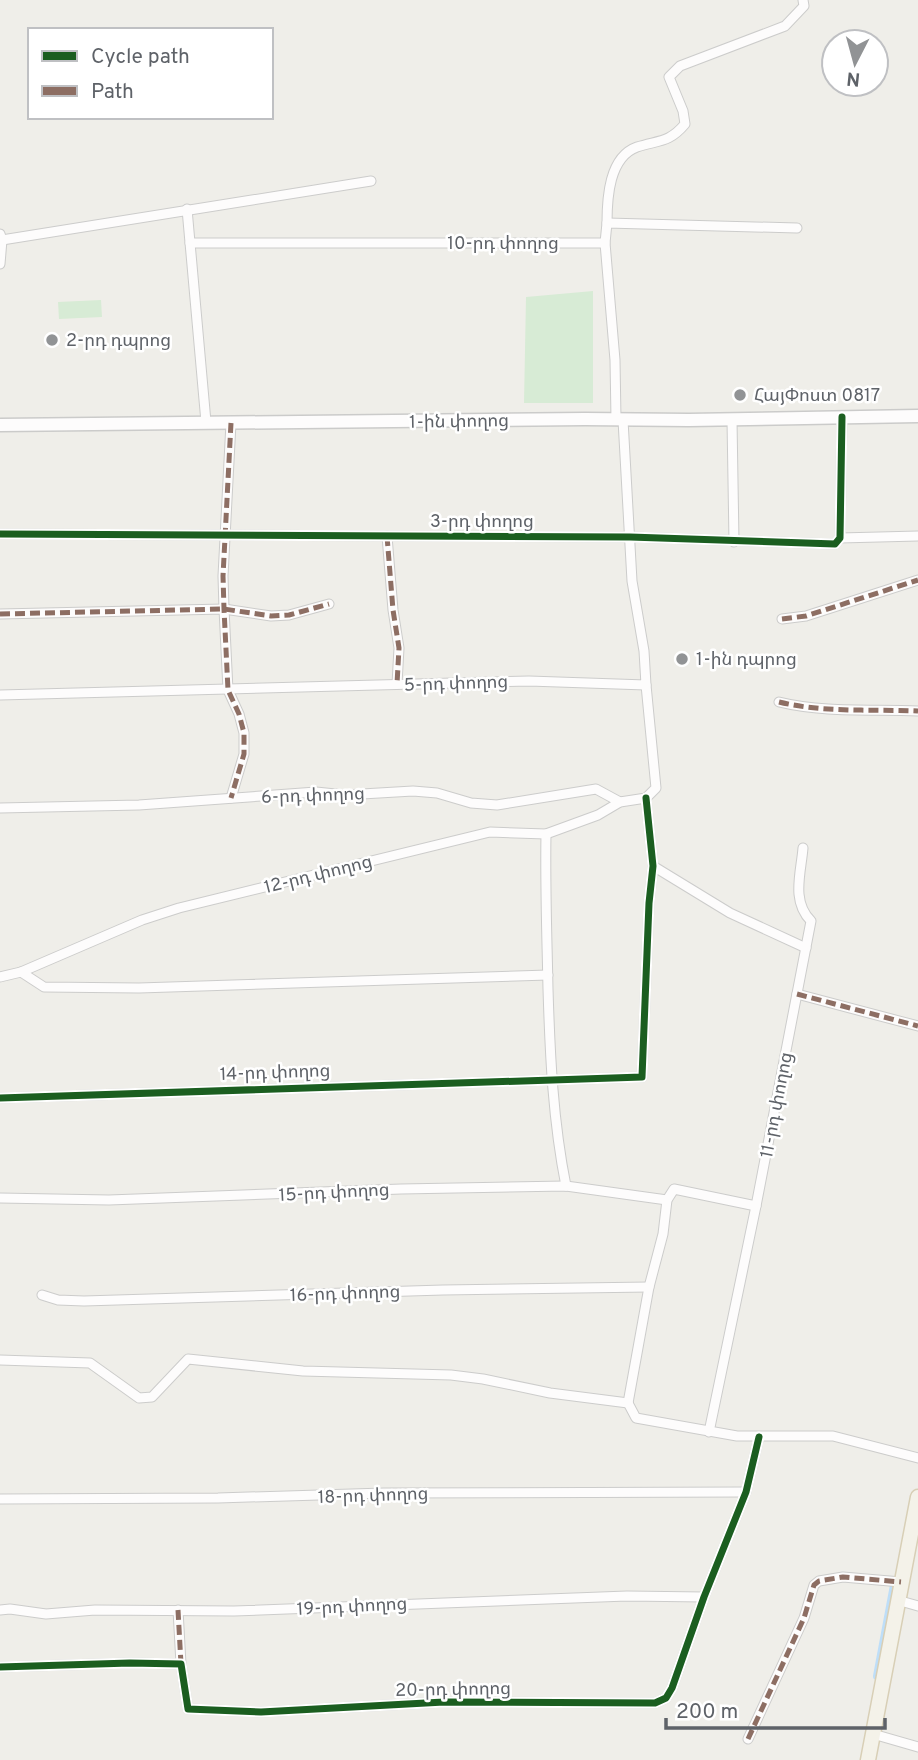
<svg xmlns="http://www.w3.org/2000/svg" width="918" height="1760" font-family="Overpass,'Noto Sans Armenian',sans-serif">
  <rect width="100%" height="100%" fill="#efeee9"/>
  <g fill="#d7ebd5">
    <polygon points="593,291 593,403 524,403 526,297"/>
    <polygon points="101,300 102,317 59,319 58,302"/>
  </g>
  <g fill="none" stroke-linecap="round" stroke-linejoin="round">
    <polyline stroke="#bedef8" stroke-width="8" points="877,1676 894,1585"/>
    <defs>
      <g id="street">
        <polyline points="187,209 206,422"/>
        <path d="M 607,223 C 607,198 609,157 637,147 C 659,140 669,143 685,124 L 683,111 L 669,77 L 680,66 L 785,26 L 804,6 L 803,0"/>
        <polyline points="0,234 2,240 0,264"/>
        <polyline points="2,240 371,181"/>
        <polyline points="190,243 605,243"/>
        <polyline points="616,419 615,360 605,243 607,223 797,228"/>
        <polyline points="732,420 734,542"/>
        <polyline points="231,423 223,576 224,609 228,690 239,714 244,733 244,754 231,798"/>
        <polyline points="0,534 630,537 835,544 840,538 842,417"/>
        <polyline points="387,536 393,610 399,648 397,684"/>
        <polyline points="840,538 918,536"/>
        <polyline points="0,614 224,609 271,616 289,615 329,604"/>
        <polyline points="782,619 806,616 918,580"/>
        <polyline points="0,695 529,681 646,685 644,651 632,581 623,420"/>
        <path d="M 779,702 C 824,713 872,709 918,711"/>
        <polyline points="0,808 139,805 316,792 345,795 413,791 437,793 471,803 497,805 596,789 620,802"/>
        <path d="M 546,834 C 545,886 547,937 548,989 C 550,1056 553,1121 566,1186"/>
        <polyline points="653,866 730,913 806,948"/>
        <polyline points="21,972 44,987 139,988 548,975"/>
        <polyline points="0,977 21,972 142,920 179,908 490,832 546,834 598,815 620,802 646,798 656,788 646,685"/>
        <polyline points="797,994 918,1026"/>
        <polyline points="0,1098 642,1077 649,903 653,866 646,798"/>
        <polyline points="0,1198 109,1200 401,1189 566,1186 667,1200"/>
        <polyline points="42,1295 58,1300 84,1301 443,1290 649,1287"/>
        <polyline points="0,1360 90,1363 139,1398 152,1397 188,1359 303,1371 451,1375 483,1379 550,1393 628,1403"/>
        <polyline points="628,1403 636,1418 737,1436 833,1436 918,1458"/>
        <polyline points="628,1403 649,1287 663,1234 667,1200 674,1189 756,1206"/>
        <path d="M 709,1432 L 756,1206 L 811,921 C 791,901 801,873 803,848"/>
        <polyline points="0,1499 218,1498 384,1493 746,1492"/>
        <polyline points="897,1600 918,1606"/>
        <polyline points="0,1610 10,1609 46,1614 95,1610 234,1611 627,1596 704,1597"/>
        <polyline points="178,1610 181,1664"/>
        <polyline points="0,1667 130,1663 181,1664 188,1709 261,1712 444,1702 655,1703 666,1698 672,1688 704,1597 746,1492 759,1437"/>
        <polyline points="873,1734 918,1747"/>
        <polyline points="748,1739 804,1618 814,1585 819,1581 843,1577 901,1582"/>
      </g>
      <polyline id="secondary" points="0,425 585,419 689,420 918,416"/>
      <polyline id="primary" points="868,1760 918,1497"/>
    </defs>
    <use href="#street" stroke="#cccccb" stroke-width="11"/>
    <use href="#secondary" stroke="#cbcbca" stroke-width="15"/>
    <use href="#primary" stroke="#d8cfb6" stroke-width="17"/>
    <use href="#street" stroke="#fdfcfc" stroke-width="9"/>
    <use href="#secondary" stroke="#fdfcfc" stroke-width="12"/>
    <use href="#primary" stroke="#f4f2e9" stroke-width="14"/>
    <g stroke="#8d6e63" stroke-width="5" stroke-dasharray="10 5" stroke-linecap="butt">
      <polyline points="231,423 223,576 224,609 228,690 239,714 244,733 244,754 231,798"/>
      <polyline points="387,536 393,610 399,648 397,684"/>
      <polyline points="0,614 224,609 271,616 289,615 329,604"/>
      <polyline points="782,619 806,616 918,580"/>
      <path d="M 779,702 C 824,713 872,709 918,711"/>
      <polyline points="797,994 918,1026"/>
      <polyline points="178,1610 181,1664"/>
      <polyline points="748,1739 804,1618 814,1585 819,1581 843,1577 901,1582"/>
    </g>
    <defs>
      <g id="cycleway">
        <polyline points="0,534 630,537 835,544 840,538 842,417"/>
        <polyline points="0,1098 642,1077 649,903 653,866 646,798"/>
        <polyline points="0,1667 130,1663 181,1664 188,1709 261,1712 444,1702 655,1703 666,1698 672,1688 704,1597 746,1492 759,1437"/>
      </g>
    </defs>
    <use href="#cycleway" stroke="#fff" stroke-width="11"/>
    <use href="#cycleway" stroke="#1b5e20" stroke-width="7"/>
  </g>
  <g fill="#919395" stroke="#fff" stroke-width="2.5">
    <circle cx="52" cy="340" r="7"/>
    <circle cx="740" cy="395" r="7"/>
    <circle cx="682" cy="659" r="7"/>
  </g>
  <g text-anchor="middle" stroke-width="5" stroke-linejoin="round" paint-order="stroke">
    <g font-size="18" fill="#5e6268" stroke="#fff">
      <text x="503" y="249">10-րդ փողոց</text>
      <text transform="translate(459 421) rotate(-1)" y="6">1-ին փողոց</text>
      <text x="482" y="527">3-րդ փողոց</text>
      <text transform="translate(456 683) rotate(-2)" y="6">5-րդ փողոց</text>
      <text transform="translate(313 795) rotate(-2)" y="6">6-րդ փողոց</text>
      <text transform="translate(318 874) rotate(-14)" y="6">12-րդ փողոց</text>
      <text transform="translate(275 1072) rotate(-2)" y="6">14-րդ փողոց</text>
      <text transform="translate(776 1105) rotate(-79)" y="6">11-րդ փողոց</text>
      <text transform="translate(334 1192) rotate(-3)" y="6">15-րդ փողոց</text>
      <text transform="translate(345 1293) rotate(-2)" y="6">16-րդ փողոց</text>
      <text transform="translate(373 1495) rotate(-2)" y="6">18-րդ փողոց</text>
      <text transform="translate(352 1606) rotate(-3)" y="6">19-րդ փողոց</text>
      <text transform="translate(453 1689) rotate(-1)" y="6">20-րդ փողոց</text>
    </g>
    <g font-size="18" fill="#5e6268" stroke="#fff" text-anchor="start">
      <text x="66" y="346">2-րդ դպրոց</text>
      <text x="754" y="401">ՀայՓոստ 0817</text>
      <text x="696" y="665">1-ին դպրոց</text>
    </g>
  </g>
  <rect x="28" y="28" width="245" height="91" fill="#ffffff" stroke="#bfc0c3" stroke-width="2"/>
  <rect x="42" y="51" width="35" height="10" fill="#1b5e20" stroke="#bfc0c3" stroke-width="2"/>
  <text x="91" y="63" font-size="21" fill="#5e6268">Cycle path</text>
  <rect x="42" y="86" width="35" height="10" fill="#8d6e63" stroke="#bfc0c3" stroke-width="2"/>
  <text x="91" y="98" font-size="21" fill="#5e6268">Path</text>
  <g transform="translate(855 63) rotate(186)"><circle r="33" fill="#ffffff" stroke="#bfc0c3" stroke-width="2"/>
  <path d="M0-5L12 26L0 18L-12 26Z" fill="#919395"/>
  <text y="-10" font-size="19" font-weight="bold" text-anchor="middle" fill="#5e6268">N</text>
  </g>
  <path d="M666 1718v10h219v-10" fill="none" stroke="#5e6268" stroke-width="3.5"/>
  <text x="676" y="1718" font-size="21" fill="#5e6268" stroke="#ffffff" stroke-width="5" paint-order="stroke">200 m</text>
</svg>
